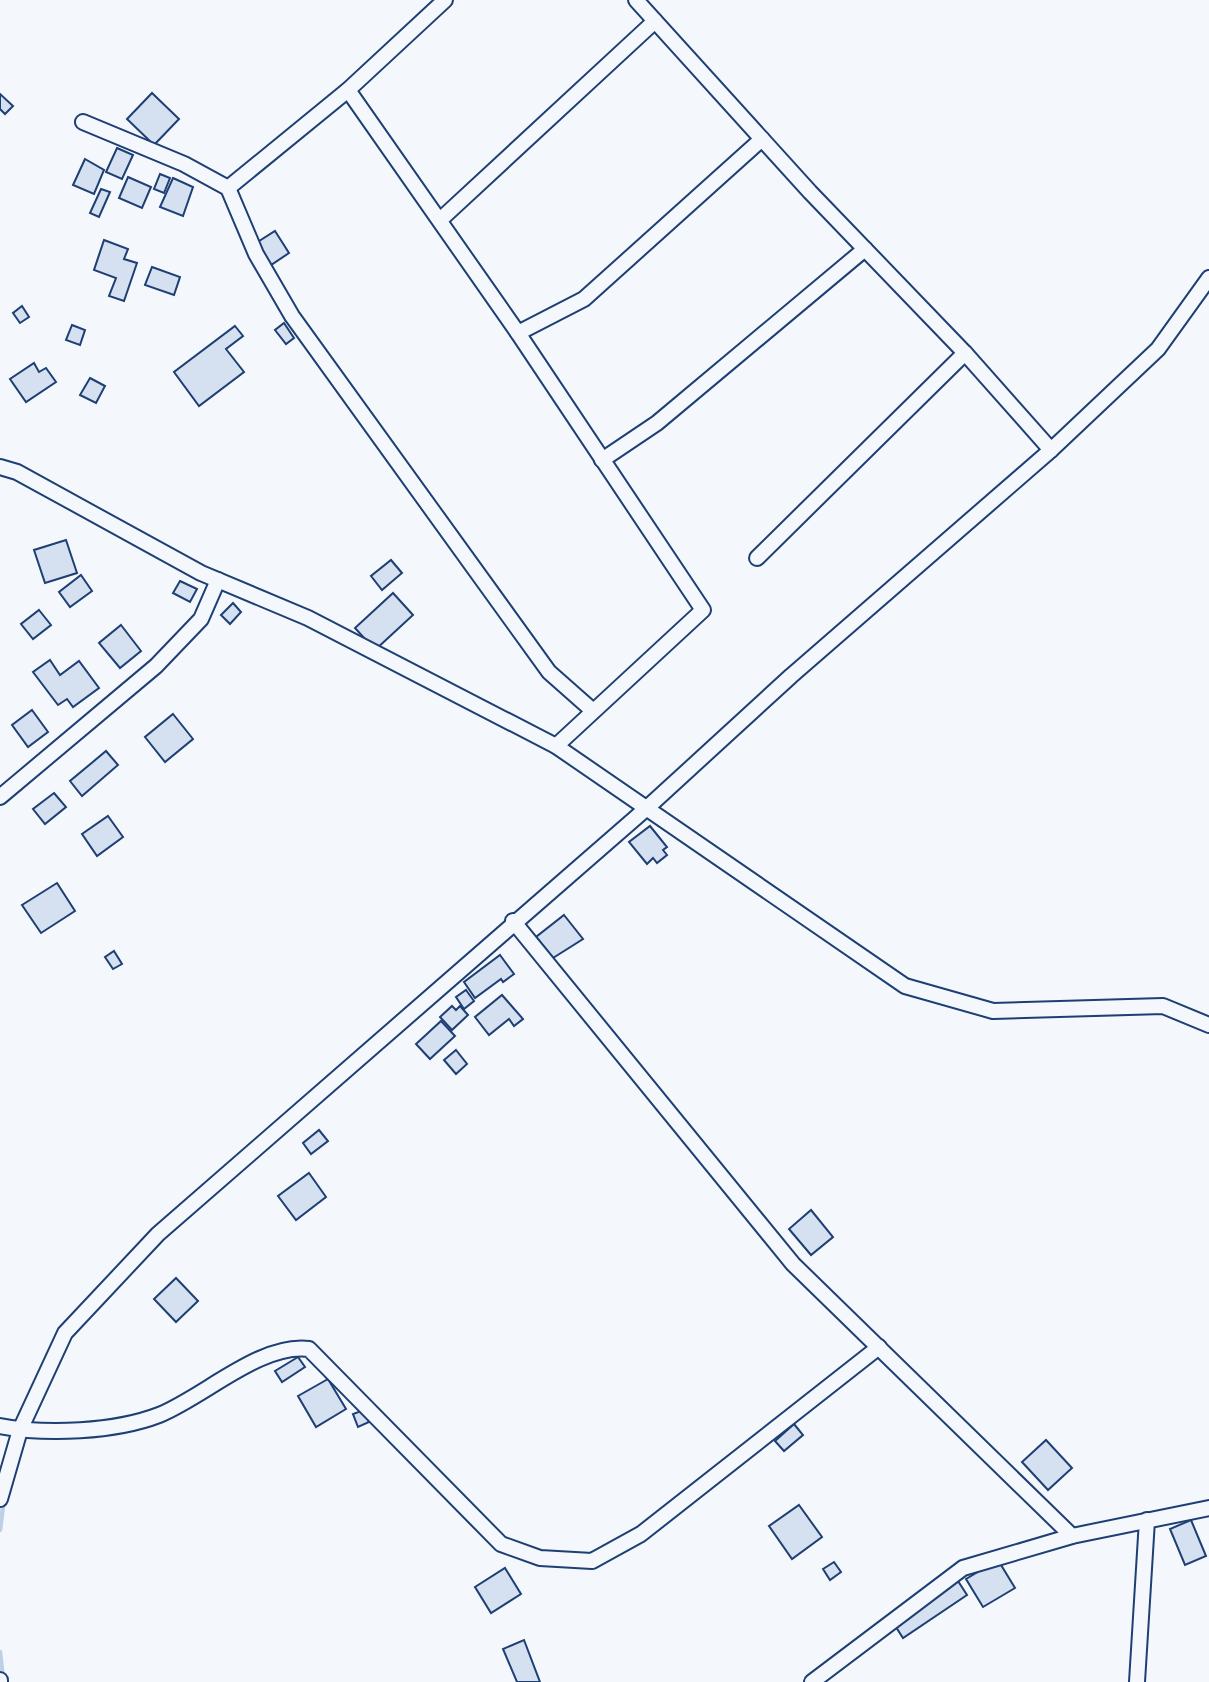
<svg xmlns="http://www.w3.org/2000/svg" width="1209" height="1682" font-family="Lora,serif">
  <rect width="100%" height="100%" fill="#f4f7fb"/>
  <g fill="none" stroke-linecap="round" stroke-linejoin="round">
    <g stroke="#bed0e5" stroke-width="4.5">
      <polyline points="0,1530 4,1499"/>
      <polyline points="0,1652 3,1679"/>
    </g>
  </g>
  <g fill="#d5e0f0" stroke="#1d3f73" stroke-width="2">
    <polygon points="152,93 179,119 154,145 127,119"/>
    <polygon points="0,94 13,106 5,114 0,109"/>
    <polygon points="117,148 133,155 122,179 106,172"/>
    <polygon points="85,159 104,170 94,194 73,185"/>
    <polygon points="160,174 170,178 164,193 154,189"/>
    <polygon points="128,177 151,187 142,208 119,198"/>
    <polygon points="173,178 193,187 183,216 160,207"/>
    <polygon points="101,189 110,192 99,217 90,213"/>
    <polygon points="275,231 289,253 271,265 256,243"/>
    <polygon points="104,240 128,249 124,259 137,263 124,301 109,296 116,278 94,270"/>
    <polygon points="152,267 180,277 174,295 145,285"/>
    <polygon points="22,306 29,317 20,323 13,313"/>
    <polygon points="284,323 294,338 286,344 275,330"/>
    <polygon points="72,325 85,330 80,345 66,340"/>
    <polygon points="235,326 243,336 226,349 244,372 199,406 174,372"/>
    <polygon points="34,363 39,372 46,368 56,382 26,402 10,379"/>
    <polygon points="90,378 105,386 96,403 80,395"/>
    <polygon points="66,540 77,573 45,583 34,550"/>
    <polygon points="391,560 402,573 382,590 371,576"/>
    <polygon points="81,575 92,591 70,607 59,592"/>
    <polygon points="180,581 197,589 190,602 173,593"/>
    <polygon points="393,593 413,615 375,650 355,628"/>
    <polygon points="233,603 241,612 230,624 221,615"/>
    <polygon points="39,610 51,625 33,639 21,624"/>
    <polygon points="121,625 141,651 120,668 99,643"/>
    <polygon points="50,660 60,675 79,661 99,688 73,707 67,699 58,705 33,672"/>
    <polygon points="32,710 48,732 28,747 12,725"/>
    <polygon points="173,714 193,739 165,762 145,737"/>
    <polygon points="106,751 118,765 82,796 70,781"/>
    <polygon points="54,793 66,807 45,824 33,809"/>
    <polygon points="108,816 123,837 97,856 82,834"/>
    <polygon points="650,826 667,847 663,850 667,855 657,863 653,858 647,864 629,842"/>
    <polygon points="57,883 75,911 41,933 22,905"/>
    <polygon points="564,915 583,939 553,958 536,937"/>
    <polygon points="114,951 122,964 113,969 105,957"/>
    <polygon points="500,955 514,974 503,982 501,979 475,998 464,982"/>
    <polygon points="466,990 474,1001 464,1009 456,997"/>
    <polygon points="502,995 523,1019 514,1026 509,1019 489,1035 475,1017"/>
    <polygon points="452,1006 456,1010 460,1006 468,1015 452,1030 440,1017"/>
    <polygon points="441,1021 455,1036 430,1059 416,1044"/>
    <polygon points="456,1050 467,1064 456,1074 444,1060"/>
    <polygon points="319,1130 328,1141 311,1154 303,1143"/>
    <polygon points="309,1173 326,1197 296,1220 278,1196"/>
    <polygon points="811,1210 833,1237 811,1255 789,1229"/>
    <polygon points="176,1278 198,1301 176,1322 154,1299"/>
    <polygon points="298,1357 305,1367 282,1382 275,1371"/>
    <polygon points="328,1379 346,1409 316,1427 298,1396"/>
    <polygon points="364,1410 369,1422 358,1427 353,1414"/>
    <polygon points="794,1424 803,1435 784,1451 775,1441"/>
    <polygon points="1046,1440 1072,1468 1048,1490 1022,1462"/>
    <polygon points="799,1505 822,1537 792,1559 769,1526"/>
    <polygon points="1191,1520 1206,1556 1185,1565 1170,1529"/>
    <polygon points="998,1560 1015,1588 983,1607 966,1579"/>
    <polygon points="834,1562 841,1572 830,1580 823,1569"/>
    <polygon points="505,1568 521,1594 491,1613 475,1587"/>
    <polygon points="958,1581 967,1595 903,1638 894,1624"/>
    <polygon points="524,1640 540,1682 517,1682 503,1649"/>
  </g>
  <g fill="none" stroke-linecap="round" stroke-linejoin="round">
    <defs>
      <g id="street">
        <polyline points="636,0 810,192 965,353 1051,450"/>
        <polyline points="348,90 518,333 703,610 556,746"/>
        <polyline points="83,122 184,164 228,188 256,254 292,316 549,672 592,710"/>
        <polyline points="228,188 348,90 445,0"/>
        <polyline points="440,220 655,21"/>
        <polyline points="518,333 584,299 762,139"/>
        <polyline points="602,460 657,423 865,249"/>
        <polyline points="0,467 17,472 201,573 308,618 556,746 905,986 993,1011 1163,1006 1209,1025"/>
        <polyline points="757,558 965,353"/>
        <polyline points="0,797 156,666 201,619 218,580"/>
        <polyline points="513,921 793,1264 1072,1536"/>
        <path d="M 0,1426 C 46,1435 115,1432 159,1415 C 204,1397 260,1343 309,1349 L 501,1544 L 540,1558 L 592,1561 L 641,1534 L 879,1347"/>
        <polyline points="0,1499 20,1430 65,1333 158,1234 648,807 791,676 1051,450 1158,349 1209,278"/>
        <polyline points="0,1680 0,1682"/>
        <polyline points="812,1682 963,1568 1072,1536 1209,1508"/>
        <polyline points="1137,1682 1147,1520"/>
      </g>
    </defs>
    <use href="#street" stroke="#1d3f73" stroke-width="18"/>
    <use href="#street" stroke="#f4f7fb" stroke-width="14"/>
  </g>
</svg>
